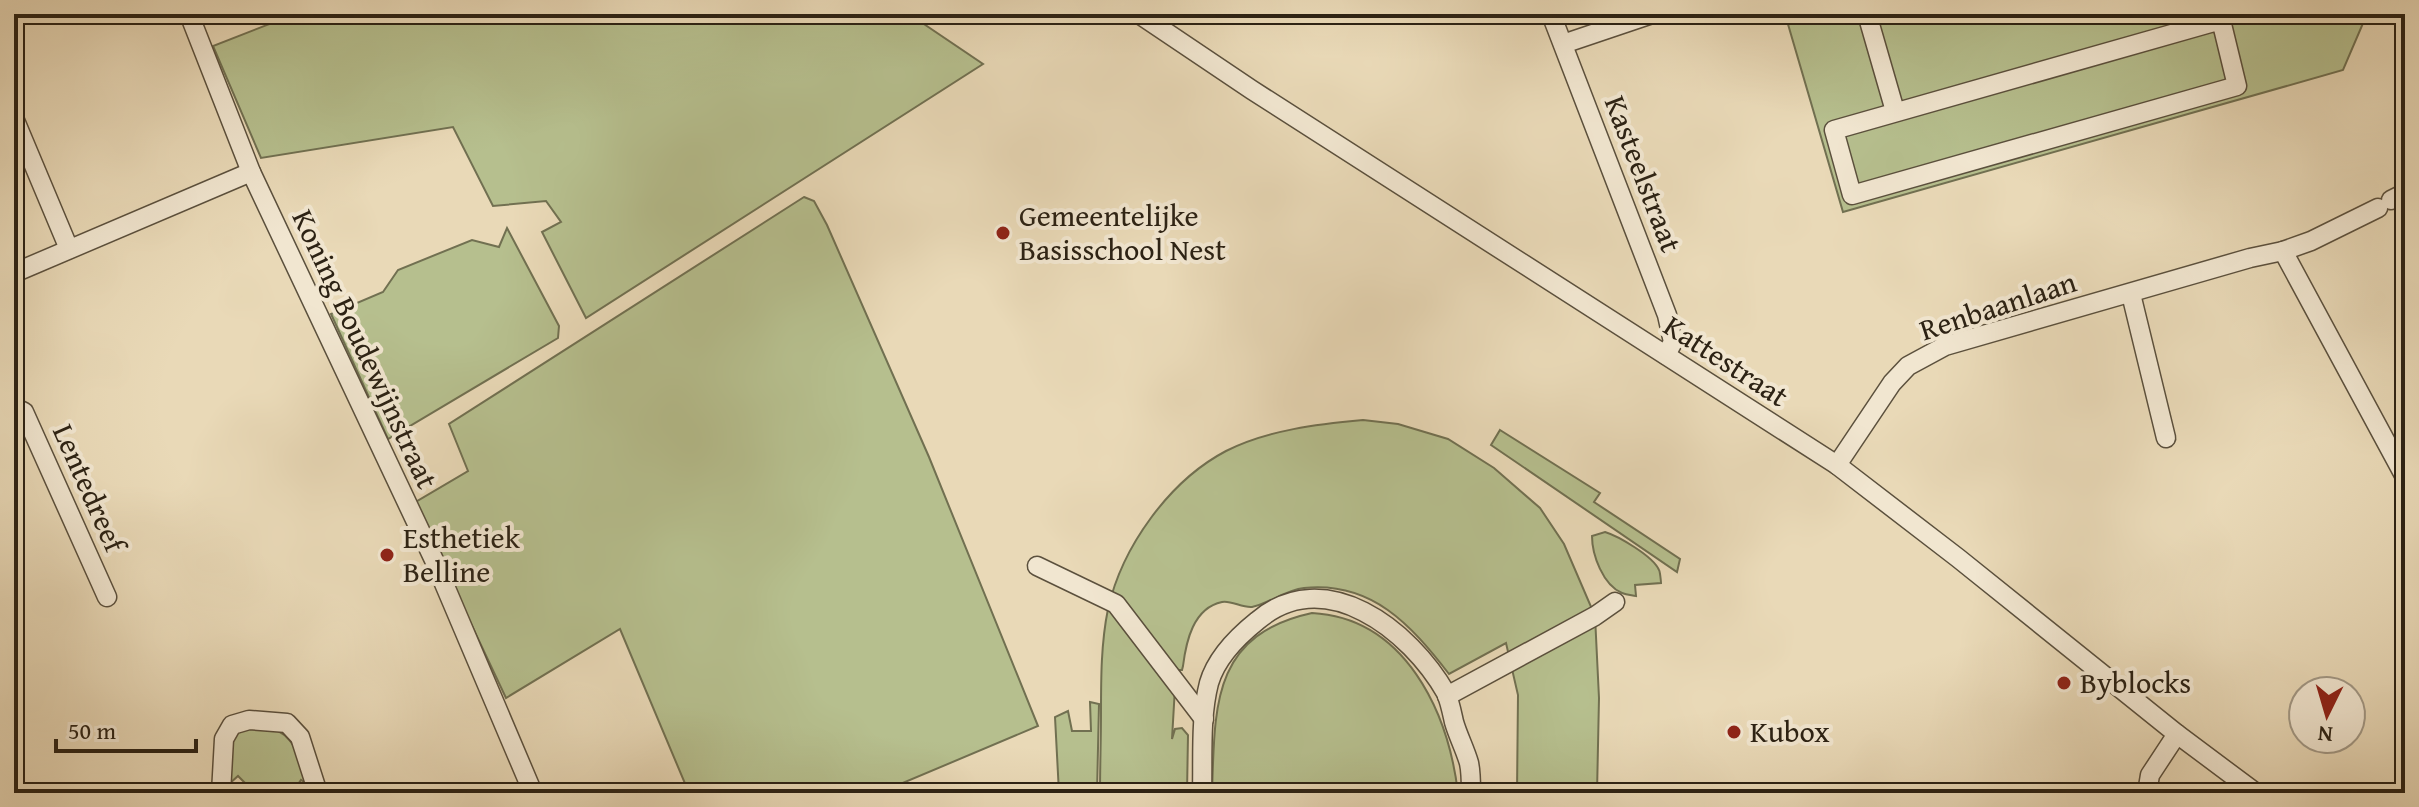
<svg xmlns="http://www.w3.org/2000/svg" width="2419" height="807" font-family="'Gentium Book Plus',serif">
  <rect width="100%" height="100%" fill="#e9d9b7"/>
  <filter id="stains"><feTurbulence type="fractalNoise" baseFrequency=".0025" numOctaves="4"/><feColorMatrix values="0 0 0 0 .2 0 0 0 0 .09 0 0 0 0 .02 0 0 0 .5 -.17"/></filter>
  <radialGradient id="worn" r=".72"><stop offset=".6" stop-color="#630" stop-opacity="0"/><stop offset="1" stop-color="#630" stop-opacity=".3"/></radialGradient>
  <g fill="#b6bf8e" stroke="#717051" stroke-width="2">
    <polygon points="295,14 909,14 983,64 586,318 542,232 561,222 546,201 493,206 453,127 261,158 213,46"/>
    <polygon points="1785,14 2367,14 2343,70 1843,212"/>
    <polygon points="804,197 814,201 827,225 929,457 1038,726 879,793 689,793 620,629 506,698 414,503 468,471 449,424"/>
    <polygon points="507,228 559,326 558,338 388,439 331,314 383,292 398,270 472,240 499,247"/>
    <path d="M 1363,420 L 1398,424 L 1448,439 L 1494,468 L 1540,508 L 1564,544 L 1595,616 L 1599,698 L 1597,793 L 1492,793 C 1499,781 1509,787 1517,792 L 1518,695 L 1506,643 L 1449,674 C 1411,625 1372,581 1304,588 C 1285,590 1266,605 1252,607 C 1242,608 1231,600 1222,602 C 1193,608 1186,642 1183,666 L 1182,670 L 1176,670 L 1172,739 L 1175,729 L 1182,728 L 1188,735 L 1187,793 L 1100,793 C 1100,766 1101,740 1101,713 C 1101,679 1101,643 1108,609 C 1122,547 1169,481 1226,451 C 1268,430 1318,424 1363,420 Z"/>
    <polygon points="1500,430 1600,493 1594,502 1680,559 1677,572 1491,445"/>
    <path d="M 1605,532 C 1618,536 1653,556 1659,570 C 1660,571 1661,582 1661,583 L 1635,585 L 1636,596 C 1631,595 1627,595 1622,593 C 1603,585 1592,555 1592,536 Z"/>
    <path d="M 1312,613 C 1405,618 1448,711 1458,793 L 1212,793 C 1215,707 1211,635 1312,613 Z"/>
    <polygon points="1090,702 1099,704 1097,793 1059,793 1055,717 1068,711 1072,731 1091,731"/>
    <path d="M 246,728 C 254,728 264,727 272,729 C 296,734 303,768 311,787 L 301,780 L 292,793 L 255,793 L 238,776 L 228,785 L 230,741 L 235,731 Z"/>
  </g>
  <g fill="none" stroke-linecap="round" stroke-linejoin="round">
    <defs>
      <g id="minor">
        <polyline points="189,14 251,172 434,560 533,793"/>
        <polyline points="1139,14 1252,90 1837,465 1958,558 2177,734 2256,793"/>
        <polyline points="1551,14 1667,315 1673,342 1666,355"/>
        <polyline points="1867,14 1895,111"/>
        <polygon points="2221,20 2237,86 1852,195 1834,130"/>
        <polyline points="1563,44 1652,14"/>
        <polyline points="14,118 69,249"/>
        <polyline points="2391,200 2405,193"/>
        <polyline points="2283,251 2405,477"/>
        <polyline points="14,273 251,172"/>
        <polyline points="2131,294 2166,438"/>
        <polyline points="14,407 24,412 107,597"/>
        <polyline points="1837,465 1892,383 1908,366 1945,346 2250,258 2283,251 2311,241 2378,208"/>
        <polyline points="1037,566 1116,604 1204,719"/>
        <polyline points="1447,696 1595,616 1615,602"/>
        <polyline points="14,792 32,793"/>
        <polyline points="221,793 224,739 232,725 249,720 287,723 300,737 318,793"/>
        <path d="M 1202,793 C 1203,757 1200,718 1209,683 C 1216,659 1237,637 1257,621 C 1325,563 1410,630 1446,693 C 1450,702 1452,713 1454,722 C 1458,736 1465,749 1469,763 C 1471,772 1471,783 1471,793"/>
        <polyline points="2147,793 2150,775 2177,734"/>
      </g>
    </defs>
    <use href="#minor" stroke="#5b503d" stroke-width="21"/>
    <use href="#minor" stroke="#f1e6d0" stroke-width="18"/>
  </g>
  <g fill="#8f2418" stroke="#f1e6d0" stroke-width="3">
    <circle cx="1003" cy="233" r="8"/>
    <circle cx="387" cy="555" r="8"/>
    <circle cx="2064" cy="683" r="8"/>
    <circle cx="1734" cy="732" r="8"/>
  </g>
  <g text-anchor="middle" stroke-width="8" stroke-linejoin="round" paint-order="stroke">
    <g font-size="30" fill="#2c2214" stroke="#f1e6d0">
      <text transform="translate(1643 174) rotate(69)" y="10">Kasteelstraat</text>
      <text transform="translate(1998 306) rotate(-18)" y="10">Renbaanlaan</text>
      <text transform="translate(365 349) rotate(65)" y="10">Koning Boudewijnstraat</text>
      <text transform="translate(1726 361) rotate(33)" y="10">Kattestraat</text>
      <text transform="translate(89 488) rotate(66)" y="10">Lentedreef</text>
    </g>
    <g font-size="30" fill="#2c2214" stroke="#f1e6d0" text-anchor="start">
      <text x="1019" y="226">Gemeentelijke<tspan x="1019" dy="34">Basisschool Nest</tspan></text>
      <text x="403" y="548">Esthetiek<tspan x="403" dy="34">Belline</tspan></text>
      <text x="2080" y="693">Byblocks</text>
      <text x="1750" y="742">Kubox</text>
    </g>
  </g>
  <rect width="2419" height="807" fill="none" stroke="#e9d9b7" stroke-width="48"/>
  <rect x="16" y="16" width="2387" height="775" fill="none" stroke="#2c2214" stroke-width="4"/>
  <rect x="24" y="24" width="2371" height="759" fill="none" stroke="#2c2214" stroke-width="2"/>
  <g transform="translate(2327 715) rotate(185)"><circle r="38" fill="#f1e6d0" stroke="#a29885" stroke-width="2"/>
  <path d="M0-6L14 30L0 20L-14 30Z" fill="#8f2418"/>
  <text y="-12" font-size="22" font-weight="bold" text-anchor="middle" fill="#2c2214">N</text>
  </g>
  <path d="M56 739v12h140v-12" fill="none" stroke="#2c2214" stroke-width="4"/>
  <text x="68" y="739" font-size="24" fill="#2c2214" stroke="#f1e6d0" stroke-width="6" paint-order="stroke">50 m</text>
  <rect width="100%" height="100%" filter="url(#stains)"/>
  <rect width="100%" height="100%" fill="url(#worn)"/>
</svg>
